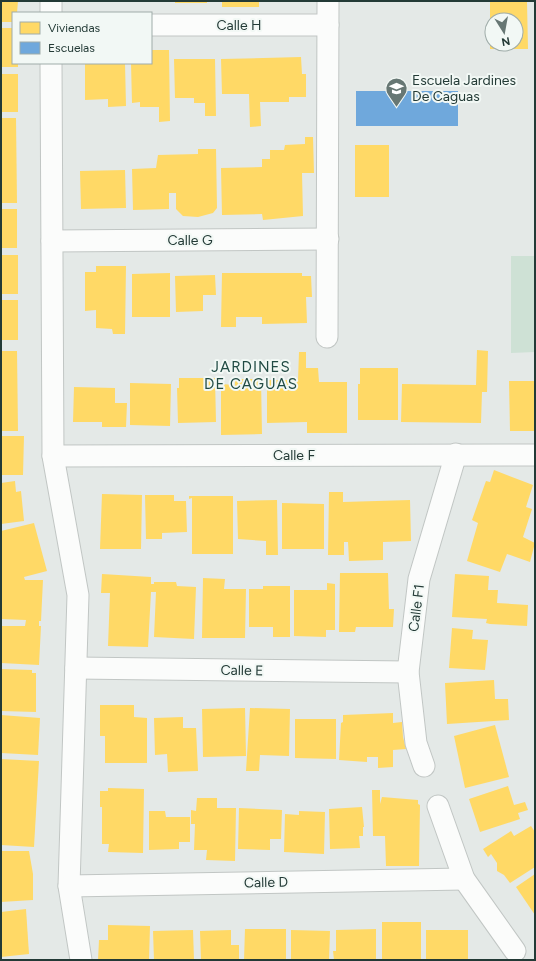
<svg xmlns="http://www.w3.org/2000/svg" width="536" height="961" font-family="Figtree,sans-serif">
  <rect width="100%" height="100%" fill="#e4e9e7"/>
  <polygon fill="#cee1d5" points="511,256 535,256 535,352 511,353"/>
  <g fill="#ffd966" fill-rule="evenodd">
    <polygon points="1,1 18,1 17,13 13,13 13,22 1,22"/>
    <rect x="175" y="1" width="32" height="2"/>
    <rect x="222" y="1" width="37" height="6"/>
    <path d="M 490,2 L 527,2 L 528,49 L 490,49 ZM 492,20 L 516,20 L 516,44 L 492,44 Z"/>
    <polygon points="1,28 13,28 13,63 18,63 18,67 1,67"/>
    <polygon points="151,50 169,50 170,121 159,122 159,107 140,107 140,102 132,103 131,63 151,63"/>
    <polygon points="301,57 302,74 306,74 306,97 289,97 289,102 260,102 261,126 250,127 249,94 222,94 221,59"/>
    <polygon points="174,59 215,59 216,116 205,116 205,103 194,103 194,98 175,98"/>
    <polygon points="85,63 125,63 126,106 108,107 108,99 85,100"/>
    <rect x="1" y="74" width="17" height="38"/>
    <polygon points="1,118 16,118 17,203 1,203"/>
    <polygon points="305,137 313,137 314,173 302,173 303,216 263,220 262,214 222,215 221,168 262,167 262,159 270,159 270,150 284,150 285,145 305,144"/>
    <rect x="355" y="145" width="34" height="52"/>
    <polygon points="198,149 216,149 217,208 213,213 198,217 183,216 176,209 176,193 169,193 169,209 133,210 132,169 156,168 158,155 198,154"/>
    <polygon points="125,170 126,208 81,209 80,171"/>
    <rect x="1" y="209" width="16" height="39"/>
    <rect x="1" y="255" width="17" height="39"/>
    <polygon points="96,266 126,266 125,334 113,334 112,329 96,328 96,310 85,311 85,272 96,272"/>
    <polygon points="170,273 170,317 132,317 132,274"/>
    <polygon points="222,273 302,273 302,276 311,276 312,297 306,297 307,323 262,324 262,317 236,317 236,327 221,327"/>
    <polygon points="215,275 216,295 203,295 203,311 176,312 175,276"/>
    <rect x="1" y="300" width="17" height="40"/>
    <polygon points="477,350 488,351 487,392 482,392 481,423 401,422 402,384 476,385"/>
    <polygon points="1,351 17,351 18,431 1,431"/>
    <polygon points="299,352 306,352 306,368 318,368 319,382 347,382 347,433 307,433 307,422 267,423 267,380 298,380"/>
    <polygon points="360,368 398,368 398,420 358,420 358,384 360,384"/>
    <polygon points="179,378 215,378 216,422 178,423 177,388 179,388"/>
    <polygon points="235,379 261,379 262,434 221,435 221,384 235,385"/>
    <polygon points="509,381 535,381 535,431 510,431"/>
    <polygon points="130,383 171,384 170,426 130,425"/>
    <polygon points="74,387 115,388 115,403 127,403 126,427 102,427 102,422 73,422"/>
    <polygon points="1,436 24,436 23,475 1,475"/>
    <polygon points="494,470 533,485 526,507 532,509 523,537 535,543 530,562 507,554 500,572 467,561 478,523 472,520 486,481 490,482"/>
    <polygon points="15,481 16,492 21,491 24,521 1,524 1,483"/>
    <polygon points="329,492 343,492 343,502 410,500 411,541 383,542 383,560 349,561 348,542 344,542 344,555 328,555"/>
    <polygon points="102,494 142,495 141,549 100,549"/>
    <polygon points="145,495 174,495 174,501 186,501 187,532 162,533 162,539 146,539"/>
    <polygon points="189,496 233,496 233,554 192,554 192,498 189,499"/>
    <polygon points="277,500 278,555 266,555 266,541 238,539 237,501"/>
    <polygon points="282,503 324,504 324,549 282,549"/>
    <polygon points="34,523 47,571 24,577 25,580 43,580 41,621 39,621 39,626 41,626 39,665 1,663 1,626 25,626 26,620 1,619 1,531"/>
    <polygon points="340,573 388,573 389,609 394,609 393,627 356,627 355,632 339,632"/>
    <polygon points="102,574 151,577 151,584 154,584 154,582 176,582 177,586 196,587 194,639 154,637 156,592 151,592 148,647 108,646 110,593 101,593"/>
    <polygon points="455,574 489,576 488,590 498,590 497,603 528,605 527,626 490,624 486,623 487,619 452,617"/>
    <polygon points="203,578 225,579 224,589 246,589 245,638 202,638"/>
    <polygon points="327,583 335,584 335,630 326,630 326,637 294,636 294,590 327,590"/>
    <polygon points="263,586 290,586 290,637 273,637 273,627 249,627 249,589 263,589"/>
    <polygon points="452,628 473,630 472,639 488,640 485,670 449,668"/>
    <polygon points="1,669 32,670 32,673 36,673 36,712 1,711"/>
    <polygon points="494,680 495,699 508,699 509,720 447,724 445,683"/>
    <polygon points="100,705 134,705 134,717 147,718 147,763 105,763 105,736 100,736"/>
    <polygon points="245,708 246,756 203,757 202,709"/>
    <polygon points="250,708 290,709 289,756 260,755 259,771 246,771"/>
    <polygon points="393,713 393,723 402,722 403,737 406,749 393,750 393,767 378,768 378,757 367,757 367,762 339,760 341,723 343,722 343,715"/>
    <polygon points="1,715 40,718 38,755 1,753"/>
    <polygon points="183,717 183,728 196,728 198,771 168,772 167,754 155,755 154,718"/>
    <polygon points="295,719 336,719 336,759 295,758"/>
    <polygon points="495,725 509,777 465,788 454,736"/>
    <polygon points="1,759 39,761 34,847 1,845"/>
    <polygon points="508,786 514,805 525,802 528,810 518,813 520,819 480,832 469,799"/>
    <polygon points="108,788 144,789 143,853 108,852 109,844 102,844 102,807 100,807 100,791 108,791"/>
    <polygon points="372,790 380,790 380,804 382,797 418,800 418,804 420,805 419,866 386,866 385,836 373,836"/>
    <polygon points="197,798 217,798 217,808 236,808 235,861 206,860 207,850 194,850 195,824 191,824 191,810 196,811"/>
    <polygon points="362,807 364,827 363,827 363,836 359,836 360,848 330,849 329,809"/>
    <polygon points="239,808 282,810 281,839 270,839 270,850 238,849"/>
    <polygon points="149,811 165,811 166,817 190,817 190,842 179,842 179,849 149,850"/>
    <polygon points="299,811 325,812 324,854 284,852 285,814 299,815"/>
    <polygon points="531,826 535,832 535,867 510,883 504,875 497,871 497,863 491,854 488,857 483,849 511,831 514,836"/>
    <polygon points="1,851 29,851 33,874 33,900 1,902"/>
    <polygon points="535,874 535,915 516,887"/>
    <polygon points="26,909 29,954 1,957 1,912"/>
    <rect x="382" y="922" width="39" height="38"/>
    <polygon points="108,925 150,926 149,960 98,960 99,940 108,940"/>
    <polygon points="245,929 286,929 286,960 244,960"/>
    <polygon points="376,929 376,960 334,960 333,951 336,951 336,930"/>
    <polygon points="193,930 194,960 154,960 153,931"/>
    <polygon points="231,930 231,945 239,945 239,960 201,960 200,931"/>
    <polygon points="291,930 330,931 329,960 291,960"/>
    <rect x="426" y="930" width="42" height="30"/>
  </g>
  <rect fill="#6fa8dc" x="356" y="91" width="102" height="35"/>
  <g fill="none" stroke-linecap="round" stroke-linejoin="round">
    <defs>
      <g id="minor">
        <polyline points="51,1 51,13"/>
        <polyline points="151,25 328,25"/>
        <polyline points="51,63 53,456 78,595 69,886 81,960"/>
        <polyline points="52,241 328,239"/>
        <polyline points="327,337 328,1"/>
        <polyline points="53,456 535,455"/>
        <polyline points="76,668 408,672"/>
        <polyline points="424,766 416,743 408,672 419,579 456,454"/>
        <polyline points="438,806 464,879 515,951"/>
        <polyline points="69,886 464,879"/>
      </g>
    </defs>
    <use href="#minor" stroke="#c1c6c4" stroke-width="23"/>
    <use href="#minor" stroke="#fbfcfb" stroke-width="21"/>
  </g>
  <defs>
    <symbol id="school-pin" viewBox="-11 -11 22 30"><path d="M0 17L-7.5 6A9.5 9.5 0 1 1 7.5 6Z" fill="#677774" stroke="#f2f8f5"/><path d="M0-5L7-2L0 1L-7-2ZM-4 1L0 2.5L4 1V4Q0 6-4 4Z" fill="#fff"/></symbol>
  </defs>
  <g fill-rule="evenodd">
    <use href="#school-pin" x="384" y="76" width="25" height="34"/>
  </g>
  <g text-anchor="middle" stroke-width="4" stroke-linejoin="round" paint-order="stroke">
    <g font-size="14" fill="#233a36" stroke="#f2f8f5">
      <text x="239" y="30">Calle H</text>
      <text x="190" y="245">Calle G</text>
      <text x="294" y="460">Calle F</text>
      <text transform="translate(416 608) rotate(-83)" y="5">Calle F1</text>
      <text transform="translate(242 670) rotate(1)" y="5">Calle E</text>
      <text transform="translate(266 882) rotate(-1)" y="5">Calle D</text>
    </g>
    <g font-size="14" fill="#233a36" stroke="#f2f8f5" text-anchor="start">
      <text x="412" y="85">Escuela Jardines<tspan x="412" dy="16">De Caguas</tspan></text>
    </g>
    <g font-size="15" letter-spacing="1" fill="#214b44" stroke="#f2f8f5">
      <text x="251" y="372">JARDINES<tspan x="251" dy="17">DE CAGUAS</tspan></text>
    </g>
  </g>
  <rect width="536" height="961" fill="none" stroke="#233a36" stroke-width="4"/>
  <rect x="12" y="12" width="140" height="52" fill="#f2f8f5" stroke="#9faca9"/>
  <rect x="20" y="22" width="20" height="12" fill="#ffd966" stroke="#9faca9"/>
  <text x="48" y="32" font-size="12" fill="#233a36">Viviendas</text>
  <rect x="20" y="42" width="20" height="12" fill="#6fa8dc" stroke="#9faca9"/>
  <text x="48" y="52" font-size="12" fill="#233a36">Escuelas</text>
  <g transform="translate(504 32) rotate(169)"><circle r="19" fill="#f2f8f5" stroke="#9faca9"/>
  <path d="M0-3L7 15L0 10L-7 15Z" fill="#677774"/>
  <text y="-6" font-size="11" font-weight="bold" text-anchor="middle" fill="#233a36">N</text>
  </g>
</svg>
